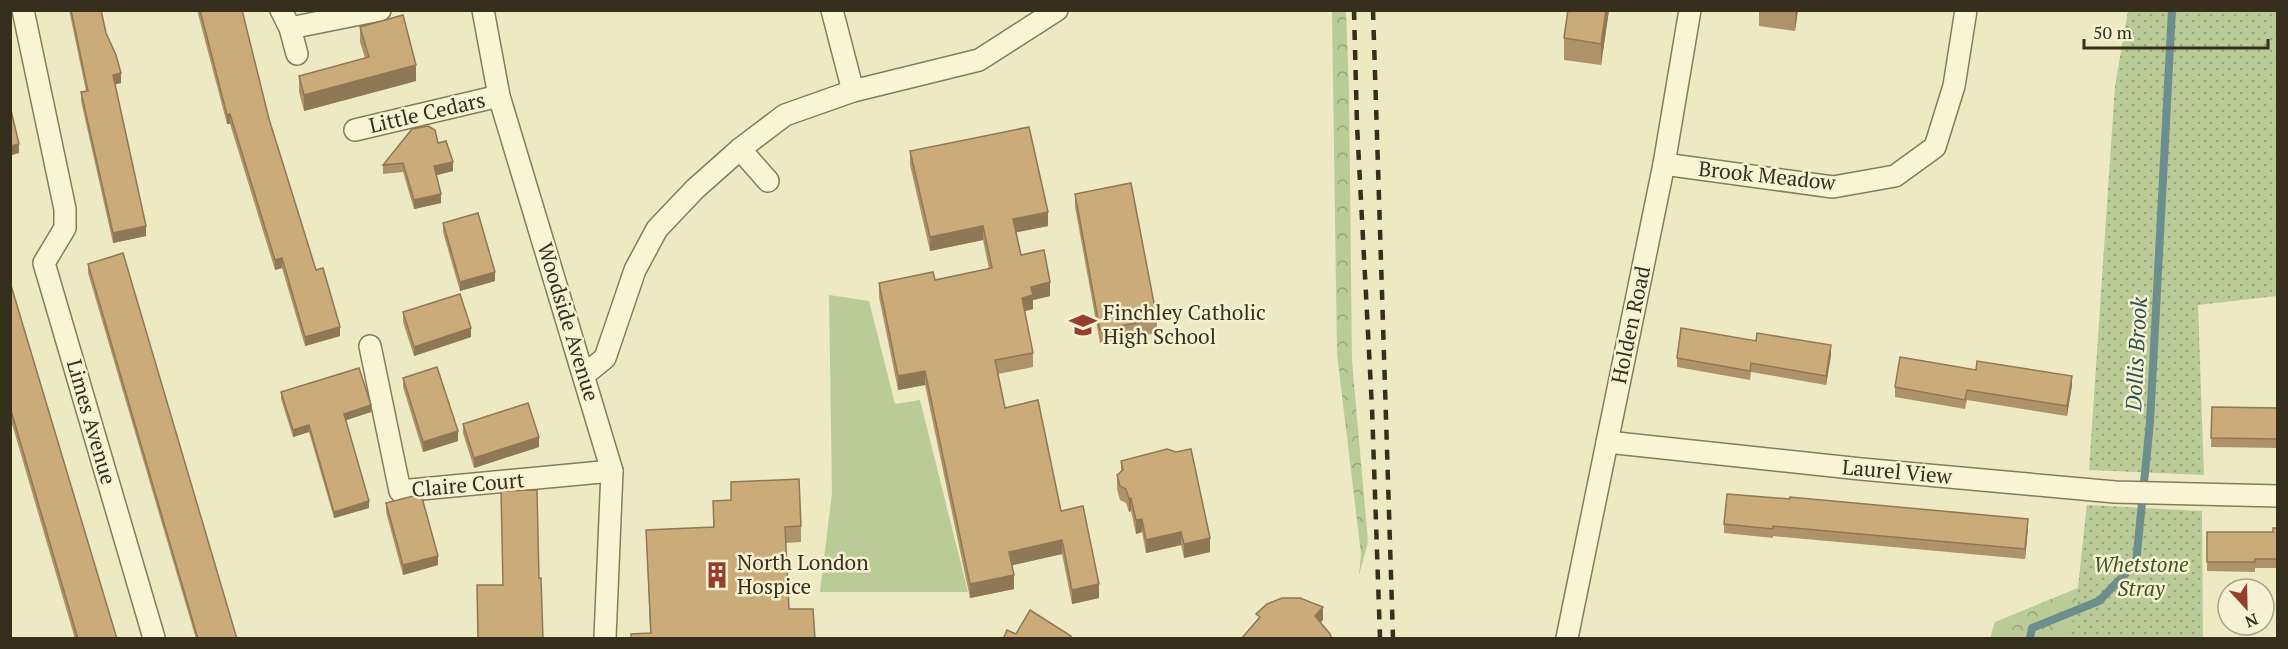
<svg xmlns="http://www.w3.org/2000/svg" width="2288" height="649" font-family="'PT Serif',serif">
  <defs>
    <pattern id="forest-crowns" width="20" height="18" patternUnits="userSpaceOnUse" patternTransform="scale(1.5)"><rect width="20" height="18" fill="#bacb97"/><path d="M2 6a3 3 0 1 1 6 0M12 15a3 3 0 1 1 6 0" fill="none" stroke="#98a57b"/></pattern>
    <pattern id="park-dots" width="8" height="8" patternUnits="userSpaceOnUse" patternTransform="scale(1.5)"><rect width="8" height="8" fill="#bacb97"/><path d="M2 2h.1M6 6h.1" fill="none" stroke="#98a57b" stroke-width="1.8" stroke-linecap="round"/></pattern>
  </defs>
  <rect width="100%" height="100%" fill="#ede9c2"/>
  <g fill="url(#forest-crowns)">
    <polygon points="1332,11 1346,11 1349,91 1352,361 1368,542 1359,575 1361,554 1337,354"/>
    <polygon points="2087,505 2159,638 1990,638 1995,622 2078,588"/>
  </g>
  <g fill="url(#park-dots)">
    <polygon points="2128,11 2277,11 2277,296 2198,305 2204,475 2089,470 2115,86"/>
    <polygon points="2087,505 2202,511 2203,638 2063,638 2075,617"/>
  </g>
  <polygon fill="#bacb97" points="829,295 869,301 895,404 920,400 968,592 820,592 832,493"/>
  <g fill="none" stroke-linecap="round" stroke-linejoin="round">
    <polyline stroke="#6c8e8c" stroke-width="8" points="2030,638 2032,628 2099,601 2136,563 2150,422 2172,10"/>
    <defs>
      <g id="minor">
        <polyline points="23,10 65,209 65,228 44,263 154,638"/>
        <polyline points="281,10 290,28 297,54"/>
        <polyline points="483,10 499,96 612,471 605,638"/>
        <polyline points="832,10 853,91"/>
        <polyline points="290,28 380,10"/>
        <polyline points="355,130 499,96"/>
        <polyline points="740,149 768,181"/>
        <polyline points="1664,164 1833,187 1895,176 1935,147 1954,86 1966,10"/>
        <polyline points="370,346 400,491 612,471"/>
        <polyline points="584,375 605,358 635,270 657,229 695,189 740,149 785,115 853,91 979,60 1057,10"/>
        <polyline points="1607,442 1861,469 2115,492 2278,496"/>
        <polyline points="1567,638 1664,164 1690,10"/>
      </g>
    </defs>
    <use href="#minor" stroke="#877b5a" stroke-width="24"/>
    <use href="#minor" stroke="#f8f5d5" stroke-width="21"/>
    <g stroke="#372f1e" stroke-width="4.5" stroke-dasharray="10 10" stroke-linecap="butt">
      <polyline points="1354,10 1357,125 1372,408 1380,638"/>
      <polyline points="1373,10 1393,638"/>
    </g>
  </g>
  <g fill="#af9368">
    <polygon points="69,10 101,10 106,33 121,83 115,84 146,236 113,243 81,101 81,92 86,91"/>
    <polygon points="197,10 242,10 269,119 316,270 340,336 305,346 282,268 275,270 230,124 227,124"/>
    <polygon points="1568,10 1609,10 1601,65 1564,60 1564,38"/>
    <polygon points="1759,10 1798,10 1795,31 1759,26"/>
    <polygon points="360,27 416,81 304,111 299,92 299,76 365,58 360,42"/>
    <polygon points="438,143 453,171 436,175 441,203 414,209 403,172 383,174 383,165"/>
    <polygon points="910,151 1048,226 1016,232 1021,255 1050,296 1033,300 1033,309 1024,311 1033,353 1033,367 998,374 1005,408 1061,511 1099,598 1072,604 1062,554 1012,565 1014,589 970,598 925,385 898,390 879,297 879,283 935,280 989,269 983,240 930,251 910,165"/>
    <polygon points="1075,194 1157,319 1157,333 1100,343 1075,207"/>
    <polygon points="443,223 495,281 460,291 443,232"/>
    <polygon points="88,264 237,639 196,639 88,273"/>
    <polygon points="10,282 117,639 75,639 10,417"/>
    <polygon points="403,312 471,337 414,356 403,322"/>
    <polygon points="1831,355 1826,385 1751,372 1750,380 1677,367 1677,358"/>
    <polygon points="1976,370 2072,385 2067,416 1967,400 1965,409 1895,397 1895,387"/>
    <polygon points="403,378 458,441 423,452 403,387"/>
    <polygon points="281,392 371,412 346,420 369,508 334,518 309,432 293,437 281,399"/>
    <polygon points="2212,407 2277,408 2277,448 2211,447"/>
    <polygon points="463,424 539,447 474,468 463,433"/>
    <polygon points="1121,461 1210,552 1184,558 1181,545 1146,553 1142,532 1136,534 1131,511 1129,512 1126,503 1120,500 1117,489 1117,475 1121,471"/>
    <polygon points="731,482 801,526 801,542 786,543 650,633 646,530 713,527 713,501 731,500"/>
    <polygon points="386,503 438,565 403,575 386,512"/>
    <polygon points="1724,524 2028,528 2025,559 1773,536 1773,538 1724,533"/>
    <polygon points="2277,528 2277,568 2255,568 2255,572 2207,571 2207,532 2273,532"/>
  </g>
  <g fill="#8e7855">
    <polygon points="1606,10 1609,10 1601,65 1601,44"/>
    <polygon points="1795,10 1798,10 1795,31"/>
    <polygon points="416,65 416,81 304,111 304,95"/>
    <polygon points="121,73 121,83 113,85 113,75"/>
    <polygon points="230,114 230,124 227,124 227,115"/>
    <polygon points="19,144 19,153 12,155 12,160 10,160 11,146"/>
    <polygon points="453,162 453,171 434,176 434,166"/>
    <polygon points="441,194 441,203 414,209 414,200"/>
    <polygon points="1048,212 1048,226 1013,233 1013,219"/>
    <polygon points="146,226 146,236 113,243 113,233"/>
    <polygon points="983,226 983,240 930,251 930,237"/>
    <polygon points="282,258 282,268 275,270 275,260"/>
    <polygon points="495,272 495,281 460,291 460,282"/>
    <polygon points="1050,282 1050,296 1033,300 1033,309 1022,312 1022,298 1031,287"/>
    <polygon points="340,327 340,336 305,346 305,337"/>
    <polygon points="471,328 471,337 414,356 414,347"/>
    <polygon points="1831,345 1831,355 1826,385 1826,376"/>
    <polygon points="925,371 925,385 898,390 898,376"/>
    <polygon points="2072,376 2072,385 2067,416 2067,406"/>
    <polygon points="371,405 371,412 344,421 344,414"/>
    <polygon points="309,425 309,432 293,437 293,430"/>
    <polygon points="458,431 458,441 423,452 423,442"/>
    <polygon points="539,437 539,447 474,468 474,458"/>
    <polygon points="1131,498 1131,511 1129,512 1129,499"/>
    <polygon points="369,501 369,508 334,518 334,512"/>
    <polygon points="1142,519 1142,532 1136,534 1136,520"/>
    <polygon points="2028,519 2028,528 2025,559 2025,549"/>
    <polygon points="1181,532 1181,545 1146,553 1146,540"/>
    <polygon points="1210,538 1210,552 1184,558 1184,544"/>
    <polygon points="1062,540 1062,554 1009,566 1009,552"/>
    <polygon points="438,556 438,565 403,575 403,565"/>
    <polygon points="1014,575 1014,589 970,598 970,584"/>
    <polygon points="1099,584 1099,598 1072,604 1072,590"/>
    <polygon points="1323,607 1323,620 1315,629 1315,616"/>
  </g>
  <g fill="#cbab79" stroke="#8e7855" stroke-width="1.5">
    <polygon points="71,10 101,10 106,33 116,55 121,73 113,75 146,226 113,233 81,92 88,91"/>
    <polygon points="200,10 242,10 269,119 293,196 316,270 323,268 340,327 305,337 282,258 275,260 230,114 227,115"/>
    <polygon points="1568,10 1606,10 1601,44 1564,38"/>
    <polygon points="403,15 416,65 304,95 299,76 369,57 360,27"/>
    <polygon points="10,106 19,144 11,146 12,150 10,151"/>
    <polygon points="428,126 435,130 438,143 446,141 453,162 434,166 441,194 414,200 403,163 383,165 412,129"/>
    <polygon points="1029,127 1048,212 1013,219 1021,255 1044,250 1050,282 1031,287 1033,295 1022,298 1033,353 995,360 1005,408 1038,400 1061,511 1083,506 1099,584 1072,590 1062,540 1009,552 1014,575 970,584 925,371 898,376 879,283 933,272 935,280 992,268 983,226 930,237 910,151"/>
    <polygon points="1131,183 1157,319 1100,330 1075,194"/>
    <polygon points="478,213 495,272 460,282 443,223"/>
    <polygon points="123,253 237,639 198,639 88,264"/>
    <polygon points="10,282 117,639 78,639 10,407"/>
    <polygon points="460,294 471,328 414,347 403,312"/>
    <polygon points="1681,328 1756,341 1757,333 1831,345 1826,376 1751,363 1750,371 1677,358"/>
    <polygon points="1900,357 1976,370 1977,361 2072,376 2067,406 1967,390 1965,400 1895,387"/>
    <polygon points="437,367 458,431 423,442 403,378"/>
    <polygon points="359,368 371,405 344,414 369,501 334,512 309,425 293,430 281,392"/>
    <polygon points="528,403 539,437 474,458 463,424"/>
    <polygon points="2212,407 2277,408 2277,439 2211,438"/>
    <polygon points="1167,449 1176,452 1191,449 1210,538 1184,544 1181,532 1146,540 1142,519 1136,520 1131,498 1129,499 1126,489 1120,486 1117,475 1123,470 1121,461"/>
    <polygon points="799,479 801,526 785,527 789,609 813,609 815,639 631,639 631,634 651,633 646,530 714,527 713,501 731,500 731,482"/>
    <polygon points="537,490 539,578 541,578 543,639 478,639 477,585 503,585 501,491"/>
    <polygon points="421,494 438,556 403,565 386,503"/>
    <polygon points="1727,494 1790,499 1790,497 2028,519 2025,549 1773,526 1773,529 1724,524"/>
    <polygon points="2273,528 2277,528 2277,559 2255,559 2255,562 2207,562 2207,532 2273,532"/>
    <polygon points="1282,598 1300,598 1323,607 1315,616 1330,634 1332,639 1241,639 1260,617 1256,614 1267,604"/>
    <polygon points="1030,610 1071,636 1070,639 1003,639 1007,630 1016,634"/>
  </g>
  <defs>
    <symbol id="school-bare" viewBox="-9 -9 18 18"><path d="M0-5L7-2L0 1L-7-2ZM-4 1L0 2.5L4 1V4Q0 6-4 4Z" fill="#943f2b" stroke="#f5f1d2" stroke-width="2.5" paint-order="stroke"/></symbol>
    <symbol id="building-bare" viewBox="-9 -9 18 18"><path d="M-4-6H4V6H1V3H-1V6H-4ZM-2.5-4.3h1.7v1.8h-1.7ZM.8-4.3h1.7v1.8H.8ZM-2.5-1h1.7V.8h-1.7ZM.8-1h1.7V.8H.8Z" fill="#943f2b" stroke="#f5f1d2" stroke-width="2.5" paint-order="stroke"/></symbol>
  </defs>
  <g fill-rule="evenodd">
    <use href="#school-bare" x="1064" y="306" width="38" height="38"/>
    <use href="#building-bare" x="698" y="556" width="38" height="38"/>
  </g>
  <g text-anchor="middle" stroke-width="5" stroke-linejoin="round" paint-order="stroke">
    <g font-size="21" fill="#372f1e" stroke="#f5f1d2">
      <text transform="translate(427 113) rotate(-13)" y="7">Little Cedars</text>
      <text transform="translate(1767 176) rotate(6)" y="7">Brook Meadow</text>
      <text transform="translate(568 322) rotate(73)" y="7">Woodside Avenue</text>
      <text transform="translate(1631 325) rotate(-78)" y="7">Holden Road</text>
      <text transform="translate(91 422) rotate(74)" y="7">Limes Avenue</text>
      <text transform="translate(1897 472) rotate(5)" y="7">Laurel View</text>
      <text transform="translate(468 485) rotate(-5)" y="7">Claire Court</text>
    </g>
    <g font-size="21" fill="#372f1e" stroke="#f5f1d2" text-anchor="start">
      <text x="1103" y="320">Finchley Catholic<tspan x="1103" dy="24">High School</tspan></text>
      <text x="737" y="570">North London<tspan x="737" dy="24">Hospice</tspan></text>
    </g>
    <g font-size="21" font-style="italic" fill="#3e5325" stroke="#f5f1d2">
      <text x="2141" y="572">Whetstone<tspan x="2141" dy="24">Stray</tspan></text>
    </g>
    <g font-size="22" font-style="italic" fill="#2d5156" stroke="#f5f1d2">
      <text transform="translate(2136 354) rotate(-87)" y="8">Dollis Brook</text>
    </g>
  </g>
  <rect width="2288" height="649" fill="none" stroke="#372f1e" stroke-width="24"/>
  <g transform="translate(2246 607) rotate(158)"><circle r="28" fill="#f5f1d2" stroke="#a9a38a" stroke-width="1.5"/>
  <path d="M0-4.5L10 22L0 15L-10 22Z" fill="#943f2b"/>
  <text y="-9" font-size="16" font-weight="bold" text-anchor="middle" fill="#372f1e">N</text>
  </g>
  <path d="M2084 39v9h184v-9" fill="none" stroke="#372f1e" stroke-width="3"/>
  <text x="2093" y="39" font-size="18" fill="#372f1e" stroke="#f5f1d2" stroke-width="4.5" paint-order="stroke">50 m</text>
</svg>
